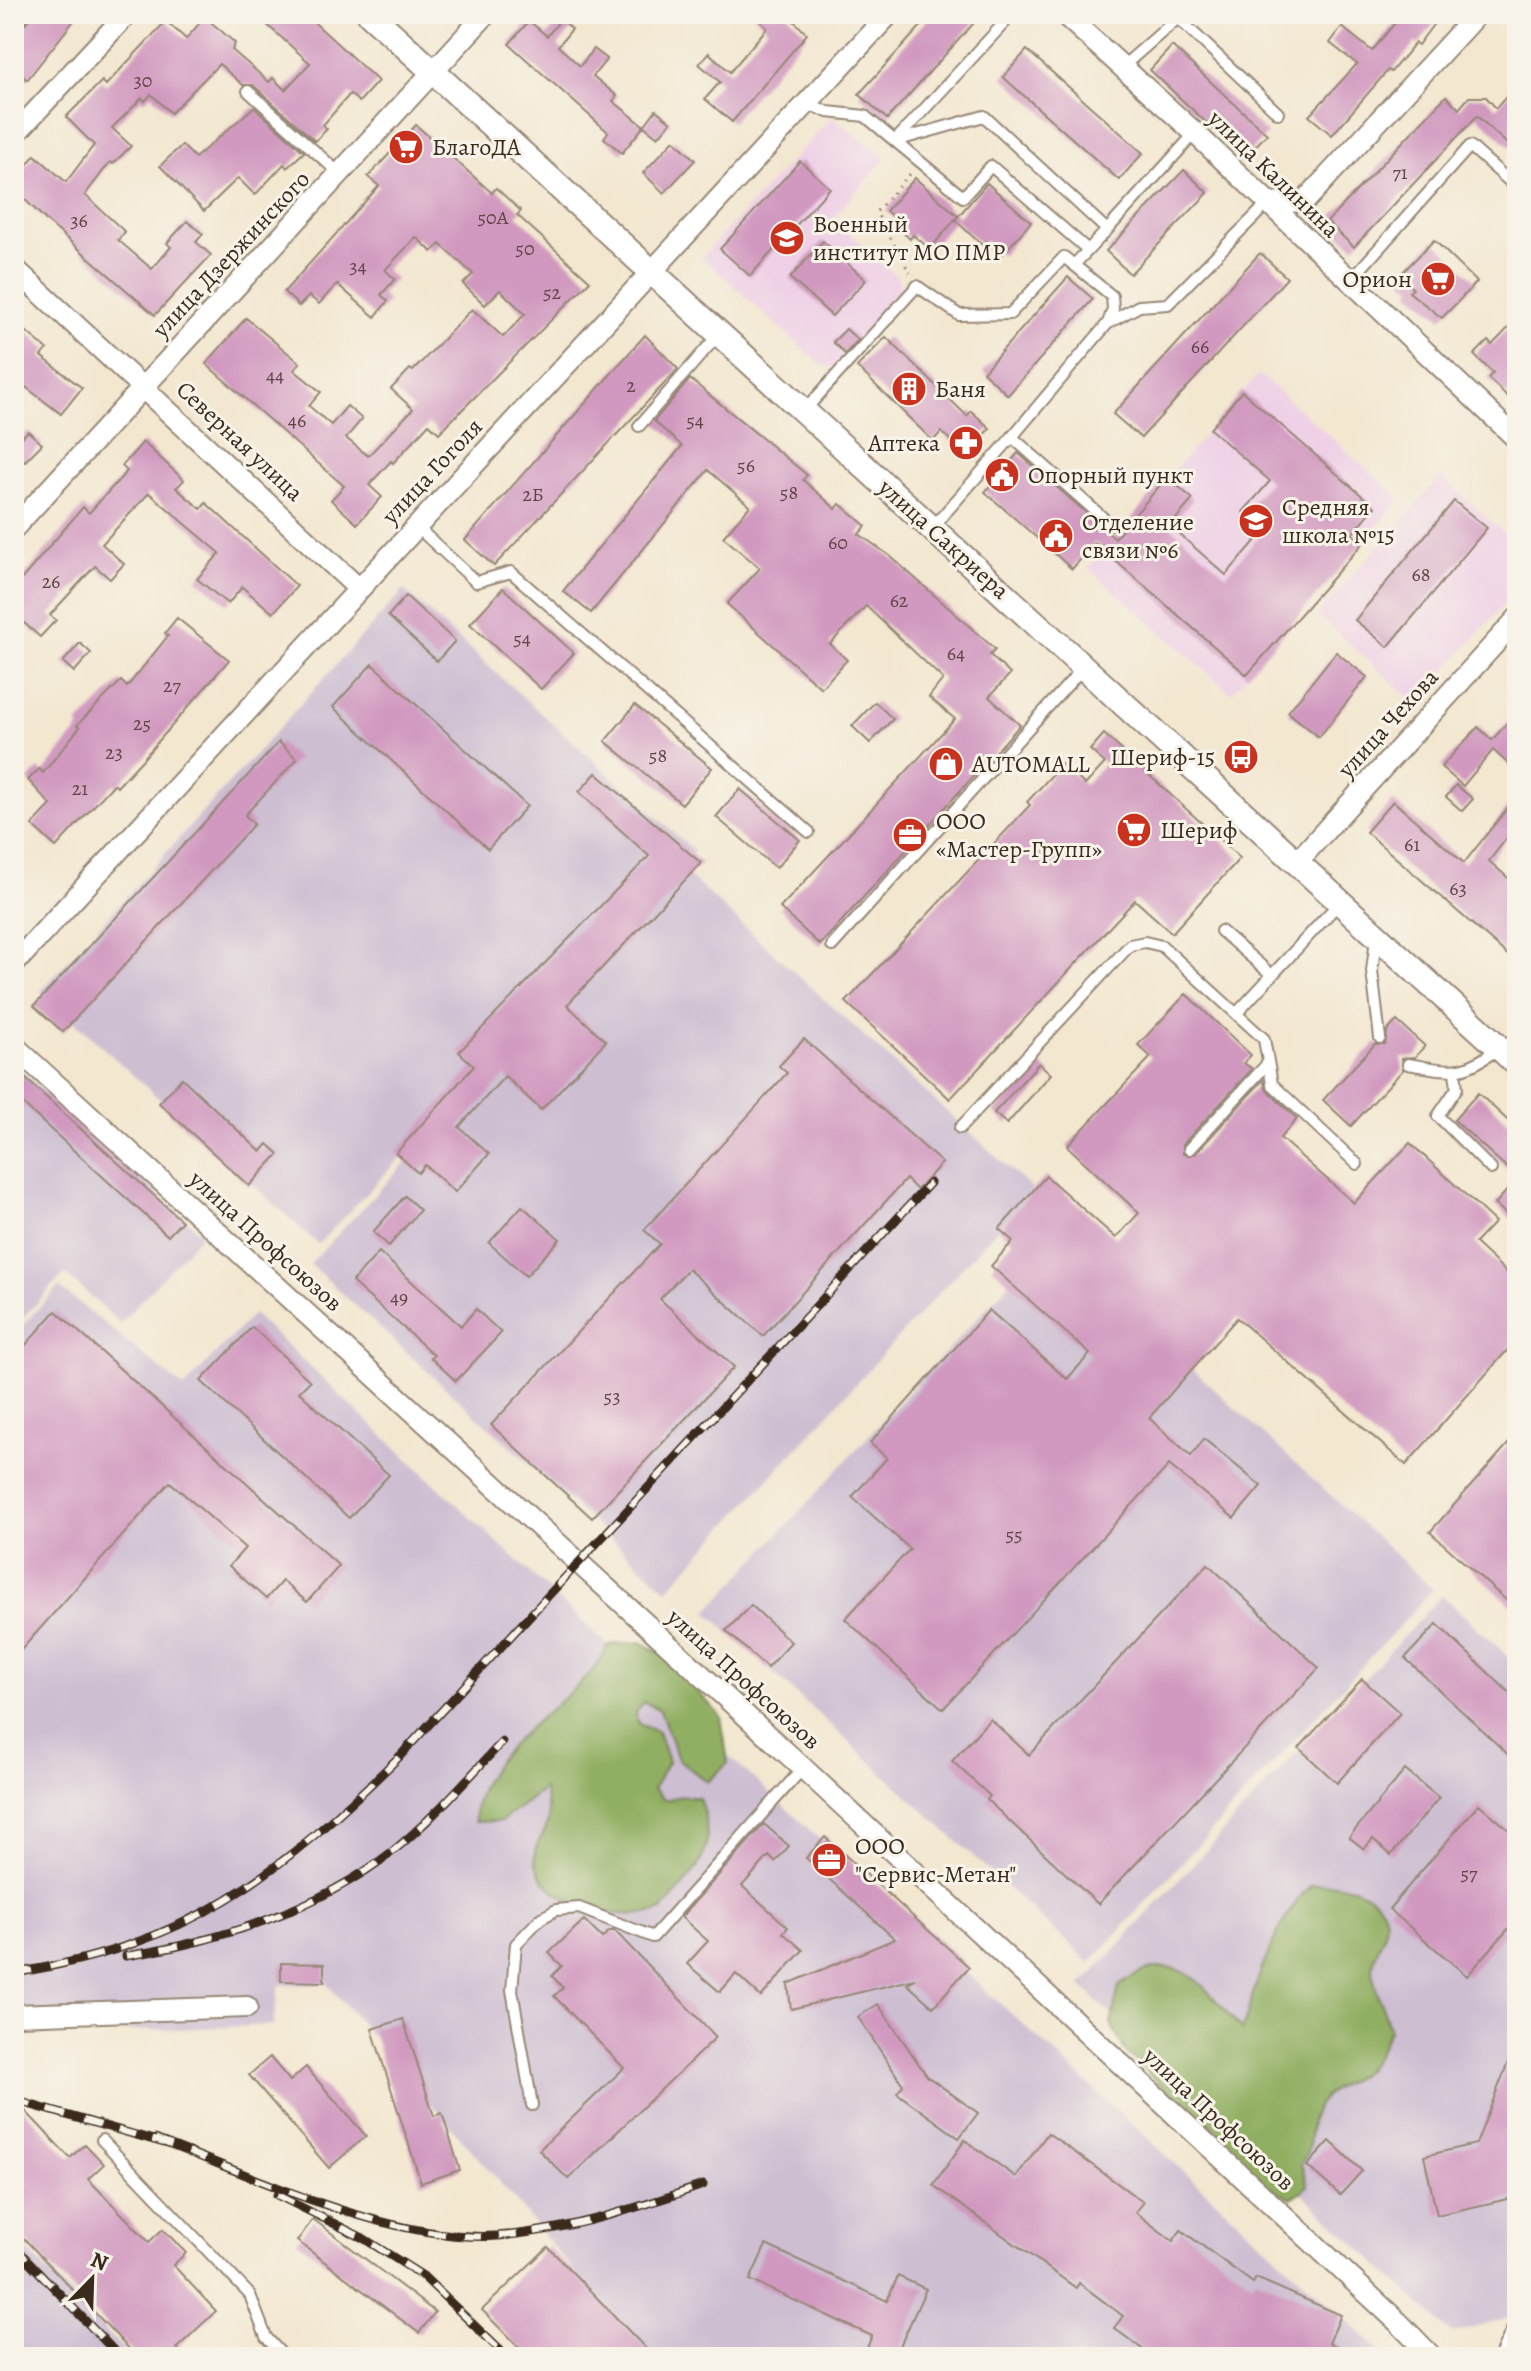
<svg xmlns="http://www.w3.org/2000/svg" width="1531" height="2371" font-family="Alegreya,serif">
  <rect width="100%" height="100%" fill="#f7f3e8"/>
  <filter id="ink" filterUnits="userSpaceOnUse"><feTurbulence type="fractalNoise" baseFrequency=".0125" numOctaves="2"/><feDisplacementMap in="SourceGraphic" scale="16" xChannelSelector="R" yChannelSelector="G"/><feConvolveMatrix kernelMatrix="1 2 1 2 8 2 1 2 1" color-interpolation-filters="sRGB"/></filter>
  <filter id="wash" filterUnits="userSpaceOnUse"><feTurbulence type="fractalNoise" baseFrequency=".006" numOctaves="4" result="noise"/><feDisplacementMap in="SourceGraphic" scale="32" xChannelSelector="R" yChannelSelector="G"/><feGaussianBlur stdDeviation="1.8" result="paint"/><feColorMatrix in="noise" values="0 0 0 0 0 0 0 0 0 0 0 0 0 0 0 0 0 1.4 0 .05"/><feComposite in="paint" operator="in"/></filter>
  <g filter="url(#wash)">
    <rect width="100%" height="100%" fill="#f3e7d0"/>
    <g fill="#efd0e6">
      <polygon points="832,117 886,158 833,218 898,278 901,295 835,367 822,366 702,257"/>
      <polygon points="1259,374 1401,499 1231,693 1088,568"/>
      <polygon points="1441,477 1517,544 1517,590 1416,703 1317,615"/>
    </g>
    <g fill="#cdbed2">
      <polygon points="404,590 694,851 318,1244 41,991"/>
      <polygon points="681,869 1033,1190 667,1590 310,1264"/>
      <polygon points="14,1064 202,1234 120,1323 65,1273 14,1327"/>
      <polygon points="1050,1239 1433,1589 1090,1963 707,1612"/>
      <polygon points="59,1287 184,1388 253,1314 615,1652 1387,2357 644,2357 509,2193 327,1984 279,1985 273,2025 14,2036 14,1334"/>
      <polygon points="1442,1595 1517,1665 1517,2316 1452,2334 1081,1986"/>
      <polygon points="14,2237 131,2357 14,2357"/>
    </g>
    <g fill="#91af62" stroke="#666c40" stroke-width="2">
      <path d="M 641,1642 L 665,1655 L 721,1717 L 728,1763 L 707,1782 L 678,1759 L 660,1710 L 644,1702 L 635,1714 L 639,1724 L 658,1732 L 668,1762 L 653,1789 L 664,1800 L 682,1796 L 699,1798 C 720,1854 697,1868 662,1910 C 627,1923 550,1908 537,1867 C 529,1844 546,1838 548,1820 C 549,1811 545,1799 544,1789 L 501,1821 L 475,1822 C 471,1759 555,1713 592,1671 C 598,1663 603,1654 609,1645 Z"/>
      <path d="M 1333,1884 C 1358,1887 1394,1900 1384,1933 C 1381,1945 1373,1955 1373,1969 C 1373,1990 1385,2009 1389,2029 C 1383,2042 1377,2058 1367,2068 C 1354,2082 1333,2085 1321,2101 C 1302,2124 1318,2138 1301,2164 L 1308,2186 L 1291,2199 L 1265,2185 L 1125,2051 L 1111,2024 L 1119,1986 C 1182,1940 1202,1989 1243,2030 C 1254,1984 1277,1919 1311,1885 Z"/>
    </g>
    <g id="blocks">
      <g fill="#d199c0">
        <polygon points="33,14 79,14 27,80 14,68 14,36"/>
        <polygon points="255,14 305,14 378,81 359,102 350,94 323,125 327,129 315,141 253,85 243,85 219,64 171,113 151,94 145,101 142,98 112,128 131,146 113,164 110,162 85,195 125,232 118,240 152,269 171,247 167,243 187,221 203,234 196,242 211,255 155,315 49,223 14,189 14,180 35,155 66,182 94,145 66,117 102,81 106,85 166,21 186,39 205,17 235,43 232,50 269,82 273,78 285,90 310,63"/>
        <polygon points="753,14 787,14 807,34 732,122 705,99 720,82 699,64 709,53 730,72 767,28"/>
        <polygon points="932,14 982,14 887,119 859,94"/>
        <polygon points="1402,14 1441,14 1418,45 1415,43 1391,72 1388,70 1332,135 1309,116 1357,64 1330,43 1342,27 1372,51"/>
        <polygon points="561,19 572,29 558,46 580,66 594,49 607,59 593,76 617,96 613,101 644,126 622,153 604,138 608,132 509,44 529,21 547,36"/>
        <polygon points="1172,46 1267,134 1244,158 1150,70"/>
        <polygon points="1027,50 1143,153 1119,180 1003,77"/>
        <polygon points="1509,94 1517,101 1517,153 1477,116 1354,247 1327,222 1446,96 1459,109 1469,97 1486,97 1496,108"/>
        <polygon points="254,107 304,152 287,168 284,164 255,195 238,178 204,211 160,166 182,145 195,158"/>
        <polygon points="656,110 671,122 658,137 644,126"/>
        <polygon points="416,125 492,193 496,188 521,211 517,215 590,281 439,433 429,424 393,463 391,461 369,485 382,497 357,524 331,500 344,486 206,364 246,318 300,363 294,370 321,392 309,406 331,425 347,406 362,419 346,438 368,456 413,409 391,389 410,369 413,371 472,309 503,337 525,314 500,290 485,305 463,284 473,274 440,244 432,252 416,237 385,270 395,279 381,295 388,301 375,317 337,284 319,304 309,296 299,306 284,292 379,186 368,177"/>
        <polygon points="674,140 695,160 664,193 643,173"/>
        <polygon points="800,161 830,188 750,276 720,249"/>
        <polygon points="1184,170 1208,193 1130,274 1106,251"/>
        <polygon points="915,178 958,216 930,249 913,235 910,239 897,227 900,223 886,211"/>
        <polygon points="987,183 1031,222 1002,255 986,241 982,245 955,220"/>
        <polygon points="1434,240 1477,282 1442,318 1409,292 1413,289 1399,276"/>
        <polygon points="823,241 866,280 832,316 790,278"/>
        <polygon points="1260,253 1287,278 1141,438 1113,414"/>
        <polygon points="1068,277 1093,299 1008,395 983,372"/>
        <polygon points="1517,319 1517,386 1507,396 1488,378 1493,373 1474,355 1488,341 1492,345"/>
        <polygon points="14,321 47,349 41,356 82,388 61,414 14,378"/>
        <polygon points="846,329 858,340 845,354 833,342"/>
        <polygon points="645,335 678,369 494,566 465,540"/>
        <polygon points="886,337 967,416 971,411 990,428 967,454 941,432 933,441 857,367"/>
        <polygon points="690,379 807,475 803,480 836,509 840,504 866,526 859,534 890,556 995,649 990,655 1010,674 989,697 1020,725 820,945 780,908 955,719 929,697 943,679 866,606 830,644 847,660 821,688 727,604 760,568 723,537 750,506 708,470 591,613 563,591 682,446 654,421"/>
        <polygon points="1242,391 1375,507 1352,534 1363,543 1247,675 1095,543 1072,569 985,492 1018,453 1115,538 1167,477 1193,499 1170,526 1226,575 1264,531 1243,512 1270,481 1210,429"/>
        <polygon points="28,431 42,444 25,461 14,451 14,446"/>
        <polygon points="143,442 184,480 176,488 201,509 206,503 297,586 273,613 242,587 228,604 197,579 220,553 149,493 102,544 124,564 110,579 95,566 50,615 56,620 40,637 14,614 14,588 83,507 89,513 127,471 122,466"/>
        <polygon points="1454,501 1487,528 1388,647 1355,620"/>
        <polygon points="503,588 574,653 541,689 470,624"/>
        <polygon points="406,596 455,641 437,661 388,616"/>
        <polygon points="177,618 229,660 143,759 117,787 114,784 56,847 32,825 51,805 28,780 39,769 43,773 80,727 77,725 121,681 127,687 168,636 165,633"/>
        <polygon points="80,643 91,653 74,672 63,662"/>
        <polygon points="1336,652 1367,677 1319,737 1288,712"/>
        <polygon points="372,664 527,806 488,849 333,707"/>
        <polygon points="875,702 893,719 870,743 852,726"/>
        <polygon points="635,705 712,768 682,804 605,741"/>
        <polygon points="1517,712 1517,772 1493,750 1463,786 1441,767 1478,727 1492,740"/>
        <polygon points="1104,734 1240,858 1172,933 1135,900 950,1099 846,1002 1030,805 1027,802 1062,764 1085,785 1105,763 1090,750"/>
        <polygon points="279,742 297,759 245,815 254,824 63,1032 34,1006"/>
        <polygon points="596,773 701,863 567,1005 606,1041 541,1110 505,1076 459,1127 489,1154 455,1192 425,1165 418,1173 396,1153 474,1066 459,1052 649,856 579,792"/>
        <polygon points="1456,785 1473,799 1462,811 1446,797"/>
        <polygon points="740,789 800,840 776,868 716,817"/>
        <polygon points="1517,796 1517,825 1489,861 1517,886 1517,963 1366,832 1393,801 1464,863"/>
        <polygon points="1186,994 1251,1055 1244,1063 1252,1069 1183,1144 1183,1154 1195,1154 1263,1080 1267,1090 1297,1119 1280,1138 1354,1203 1410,1143 1495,1222 1475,1243 1517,1282 1517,1339 1406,1465 1237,1318 1149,1418 1191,1456 1204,1439 1261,1486 1234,1518 1169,1465 943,1709 845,1619 910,1549 852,1497 887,1458 870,1443 989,1310 1067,1379 1090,1354 991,1266 1013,1241 999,1229 1046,1176 1116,1238 1139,1213 1067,1146 1151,1057 1138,1045"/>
        <polygon points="1397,1021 1425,1046 1415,1057 1402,1058 1403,1070 1351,1126 1323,1100 1375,1044 1385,1044 1387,1031"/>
        <polygon points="804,1039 942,1163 917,1190 906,1179 763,1336 688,1269 660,1299 734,1367 592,1518 491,1425 660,1244 644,1230 787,1073 779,1066"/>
        <polygon points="1039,1063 1051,1074 1007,1124 994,1113"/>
        <polygon points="14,1068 182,1221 168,1236 14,1096"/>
        <polygon points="182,1078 261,1152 268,1144 279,1154 249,1186 159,1103"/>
        <polygon points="1478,1093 1517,1129 1517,1177 1454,1120"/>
        <polygon points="1517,1179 1517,1224 1495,1204"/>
        <polygon points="405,1196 420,1210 389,1246 373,1232"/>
        <polygon points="522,1206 560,1239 526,1276 489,1243"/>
        <polygon points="379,1252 461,1326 476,1309 501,1333 456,1381 431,1358 434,1355 352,1282"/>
        <polygon points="56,1311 339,1566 307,1602 282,1581 266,1599 229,1566 245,1548 170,1482 14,1658 14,1358"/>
        <polygon points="252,1327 310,1381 299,1392 389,1475 349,1518 201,1381"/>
        <polygon points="1517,1434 1517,1610 1430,1532"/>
        <polygon points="1208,1564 1319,1668 1098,1904 987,1800 990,1796 952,1761 990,1719 1029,1755"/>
        <polygon points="751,1605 791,1642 767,1668 726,1631"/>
        <polygon points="1437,1624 1517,1700 1517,1763 1405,1658"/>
        <polygon points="1362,1679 1400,1713 1337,1783 1299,1748"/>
        <polygon points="1405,1770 1439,1798 1391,1855 1373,1839 1364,1849 1349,1837"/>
        <polygon points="1479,1804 1517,1837 1517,1919 1467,1976 1389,1909"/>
        <polygon points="764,1824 789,1846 775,1862 769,1856 742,1886 788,1927 783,1933 803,1950 761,1997 736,1974 720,1992 687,1964 708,1941 681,1917"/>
        <polygon points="825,1837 969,1967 933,2007 907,1984 915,1979 791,2009 788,1984 895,1939 806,1858"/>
        <polygon points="584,1920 602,1938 609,1931 615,1931 716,2037 568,2179 539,2150 624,2068 554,1996 563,1988 552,1976 562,1966 549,1953"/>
        <polygon points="281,1963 324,1964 324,1982 281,1981"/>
        <polygon points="878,2004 927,2076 978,2113 959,2138 897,2093 903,2085 858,2017"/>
        <polygon points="403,2019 434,2116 442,2113 460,2170 421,2183 372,2029"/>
        <polygon points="1516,2042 1517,2197 1437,2215 1424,2156 1476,2144"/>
        <polygon points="270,2057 290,2081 306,2067 366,2136 329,2168 249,2075"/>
        <polygon points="14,2099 70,2158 85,2144 104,2164 88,2179 149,2242 163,2229 186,2253 173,2265 216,2311 177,2348 185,2357 137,2357 14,2228"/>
        <polygon points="1048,2133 1143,2202 1135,2212 1173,2241 1181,2230 1253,2283 1256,2278 1341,2315 1329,2343 1361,2357 1153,2357 1114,2328 1123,2316 1079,2283 1076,2288 933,2185 965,2140 1016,2177"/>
        <polygon points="1330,2141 1362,2171 1340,2195 1307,2166"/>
        <polygon points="313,2219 435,2312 419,2333 297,2241"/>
        <polygon points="766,2245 887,2301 898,2276 926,2289 895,2357 863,2357 872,2336 750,2280"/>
        <polygon points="548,2247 654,2357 528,2357 482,2310"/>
      </g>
    </g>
  </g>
  <g filter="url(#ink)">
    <use href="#blocks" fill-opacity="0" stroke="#978877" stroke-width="2"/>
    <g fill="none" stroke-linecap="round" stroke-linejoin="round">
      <defs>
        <g id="service">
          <polyline points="1121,68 1178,18 1278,113"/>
          <polyline points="248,91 340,174"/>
          <polyline points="806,103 828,112 865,116 895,141 1006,21"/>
          <polyline points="1107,230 1074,265 1112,296 1113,309 1108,323 1139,306 1168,304 1268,203"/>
          <polyline points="1088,250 991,166 963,197 895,141 984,116 1107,230 1195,133"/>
          <polyline points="1349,282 1470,146 1517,188"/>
          <polyline points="805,410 917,286 959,315 1010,314 1064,257 1074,265"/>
          <polyline points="639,426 719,334"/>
          <polyline points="1012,437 1108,323"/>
          <polyline points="417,527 476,582 511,572 809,832"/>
          <polyline points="932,528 1012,437 1110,524"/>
          <polyline points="1221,931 1272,975"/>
          <polyline points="1376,938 1372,971 1380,1038"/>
          <polyline points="832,946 1082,669"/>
          <polyline points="1237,1013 1339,903"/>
          <path d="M 1408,1064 C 1451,1071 1463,1077 1498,1048"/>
          <polyline points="1455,1072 1457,1088 1438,1116 1491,1169"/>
          <polyline points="960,1128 1130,945 1145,942 1162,946 1264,1039 1272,1084 1357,1164"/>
          <polyline points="1189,1149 1268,1063"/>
          <polyline points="532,2105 512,1990 516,1944 540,1919 556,1910 579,1908 653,1937 803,1768"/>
          <polyline points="102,2140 250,2295 266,2337 284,2357"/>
        </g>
        <g id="minor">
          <polyline points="1064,14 1195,133 1517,439"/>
          <polyline points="14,135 127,14"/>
          <polyline points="1268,203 1305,201 1477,14"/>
          <polyline points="14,268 358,588"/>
          <polyline points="14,528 486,14"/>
          <polyline points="1297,862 1517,619"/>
          <polyline points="14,964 889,14"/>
          <polyline points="14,1046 803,1768 1398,2322 1432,2357"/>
          <polyline points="14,2015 247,2007"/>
          <polyline points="1505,2357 1517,2331"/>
        </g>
        <polyline id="tertiary" points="370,14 1517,1064"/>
      </defs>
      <use href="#service" stroke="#978877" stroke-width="14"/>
      <use href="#minor" stroke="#978877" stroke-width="24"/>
      <use href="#tertiary" stroke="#978877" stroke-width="28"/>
      <polyline stroke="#978877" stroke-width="3" stroke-dasharray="2 6" stroke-linecap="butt" points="910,174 876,212 910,273"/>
      <use href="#service" stroke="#fff" stroke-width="10"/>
      <use href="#minor" stroke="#fff" stroke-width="20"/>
      <use href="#tertiary" stroke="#fff" stroke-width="24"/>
      <defs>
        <g id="rail">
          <path d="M 126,1956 C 217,1942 320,1909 393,1851 C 433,1819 467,1779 502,1742"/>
          <path d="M 14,1973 C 189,1945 275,1878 399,1757 L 930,1183"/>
          <polyline points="14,2100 164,2143"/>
          <path d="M 155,2139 C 254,2176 391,2243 497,2236 C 568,2231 637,2208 703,2185"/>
          <polyline points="277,2195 363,2238 423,2276 507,2357"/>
          <polyline points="14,2246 120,2357"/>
        </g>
      </defs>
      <use href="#rail" stroke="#3b2a1e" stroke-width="9"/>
      <use href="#rail" stroke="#f7f3e8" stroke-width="6" stroke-dasharray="18" stroke-linecap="butt"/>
    </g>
  </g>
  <defs>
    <symbol id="supermarket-disc" viewBox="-11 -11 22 22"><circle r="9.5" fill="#c8321e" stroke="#f7f3e8"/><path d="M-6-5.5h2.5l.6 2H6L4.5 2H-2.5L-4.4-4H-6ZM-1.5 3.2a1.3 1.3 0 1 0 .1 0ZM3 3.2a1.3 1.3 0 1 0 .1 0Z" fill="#fff"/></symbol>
    <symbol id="university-disc" viewBox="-11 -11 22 22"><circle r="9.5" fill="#c8321e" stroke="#f7f3e8"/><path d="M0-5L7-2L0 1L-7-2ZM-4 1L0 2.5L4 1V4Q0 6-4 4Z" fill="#fff"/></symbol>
    <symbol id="building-disc" viewBox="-11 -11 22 22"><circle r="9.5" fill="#c8321e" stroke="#f7f3e8"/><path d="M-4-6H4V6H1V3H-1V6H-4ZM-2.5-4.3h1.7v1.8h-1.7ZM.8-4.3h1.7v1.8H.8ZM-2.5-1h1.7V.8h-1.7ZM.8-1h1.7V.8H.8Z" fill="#fff"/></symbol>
    <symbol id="pharmacy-disc" viewBox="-11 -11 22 22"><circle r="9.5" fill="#c8321e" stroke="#f7f3e8"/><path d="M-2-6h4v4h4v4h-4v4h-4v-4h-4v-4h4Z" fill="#fff"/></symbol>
    <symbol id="civic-disc" viewBox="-11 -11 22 22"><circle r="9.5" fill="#c8321e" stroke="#f7f3e8"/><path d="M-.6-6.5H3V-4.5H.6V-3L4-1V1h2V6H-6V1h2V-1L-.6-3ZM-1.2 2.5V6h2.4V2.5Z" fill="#fff"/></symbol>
    <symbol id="school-disc" viewBox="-11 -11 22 22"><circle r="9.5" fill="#c8321e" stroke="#f7f3e8"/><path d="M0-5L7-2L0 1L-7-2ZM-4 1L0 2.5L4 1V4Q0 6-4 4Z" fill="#fff"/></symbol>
    <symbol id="bus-disc" viewBox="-11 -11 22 22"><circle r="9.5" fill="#c8321e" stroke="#f7f3e8"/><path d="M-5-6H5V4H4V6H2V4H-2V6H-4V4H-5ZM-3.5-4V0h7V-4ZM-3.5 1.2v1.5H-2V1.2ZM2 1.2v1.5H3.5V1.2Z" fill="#fff"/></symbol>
    <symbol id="shop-disc" viewBox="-11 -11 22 22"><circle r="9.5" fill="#c8321e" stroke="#f7f3e8"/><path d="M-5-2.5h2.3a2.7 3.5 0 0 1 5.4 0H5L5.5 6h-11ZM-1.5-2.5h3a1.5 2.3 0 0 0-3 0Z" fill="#fff"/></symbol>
    <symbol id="office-disc" viewBox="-11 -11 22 22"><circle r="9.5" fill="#c8321e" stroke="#f7f3e8"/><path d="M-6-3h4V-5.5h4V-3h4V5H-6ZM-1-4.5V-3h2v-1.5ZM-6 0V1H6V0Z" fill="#fff"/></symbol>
  </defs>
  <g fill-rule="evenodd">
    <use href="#supermarket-disc" x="386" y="127" width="40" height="40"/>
    <use href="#university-disc" x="767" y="218" width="40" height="40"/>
    <use href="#supermarket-disc" x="1418" y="259" width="40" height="40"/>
    <use href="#building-disc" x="889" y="369" width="40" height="40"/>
    <use href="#pharmacy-disc" x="946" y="423" width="40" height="40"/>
    <use href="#civic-disc" x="982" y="455" width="40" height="40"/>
    <use href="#school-disc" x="1236" y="501" width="40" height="40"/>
    <use href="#civic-disc" x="1036" y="516" width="40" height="40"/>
    <use href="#bus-disc" x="1221" y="737" width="40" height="40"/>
    <use href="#shop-disc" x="926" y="744" width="40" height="40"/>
    <use href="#supermarket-disc" x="1114" y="810" width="40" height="40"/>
    <use href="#office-disc" x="890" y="815" width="40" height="40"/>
    <use href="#office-disc" x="809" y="1840" width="40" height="40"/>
  </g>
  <g text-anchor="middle" stroke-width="6" stroke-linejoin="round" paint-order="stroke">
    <g font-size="20" fill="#604646">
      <text x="143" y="87">30</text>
      <text x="1400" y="179">71</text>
      <text x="493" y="224">50А</text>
      <text x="79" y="227">36</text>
      <text x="525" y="255">50</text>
      <text x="358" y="273">34</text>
      <text x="552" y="299">52</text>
      <text x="1200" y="353">66</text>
      <text x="275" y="382">44</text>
      <text x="631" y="392">2</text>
      <text x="297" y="427">46</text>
      <text x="695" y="427">54</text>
      <text x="746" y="472">56</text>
      <text x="789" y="499">58</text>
      <text x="533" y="501">2Б</text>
      <text x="838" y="549">60</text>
      <text x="1421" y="581">68</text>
      <text x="51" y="588">26</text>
      <text x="899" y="607">62</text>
      <text x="522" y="645">54</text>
      <text x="956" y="660">64</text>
      <text x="172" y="692">27</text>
      <text x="142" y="730">25</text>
      <text x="114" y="759">23</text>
      <text x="658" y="762">58</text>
      <text x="80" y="795">21</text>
      <text x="1412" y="851">61</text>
      <text x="1458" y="895">63</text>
      <text x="399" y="1304">49</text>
      <text x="612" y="1403">53</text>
      <text x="1014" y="1541">55</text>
      <text x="1469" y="1880">57</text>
    </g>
    <g font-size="24" fill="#3b2a1e" stroke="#f7f3e8" text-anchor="start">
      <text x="432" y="155">БлагоДА</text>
      <text x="813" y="232">Военный<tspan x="813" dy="28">институт МО ПМР</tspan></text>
      <text x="1412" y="287" text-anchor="end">Орион</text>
      <text x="935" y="397">Баня</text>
      <text x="940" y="451" text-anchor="end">Аптека</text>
      <text x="1028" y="483">Опорный пункт</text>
      <text x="1282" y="515">Средняя<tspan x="1282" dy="28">школа №15</tspan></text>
      <text x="1082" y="530">Отделение<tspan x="1082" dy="28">связи №6</tspan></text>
      <text x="1215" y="765" text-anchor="end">Шериф-15</text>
      <text x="972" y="772">AUTOMALL</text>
      <text x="936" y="829">ООО<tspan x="936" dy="28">«Мастер-Групп»</tspan></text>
      <text x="1160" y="838">Шериф</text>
      <text x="855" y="1854">ООО<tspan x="855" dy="28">"Сервис-Метан"</tspan></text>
    </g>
    <g font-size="24" fill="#3b2a1e" stroke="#f7f3e8">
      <text transform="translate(1274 174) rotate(44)" y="8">улица Калинина</text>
      <text transform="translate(231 254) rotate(-47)" y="8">улица Дзержинского</text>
      <text transform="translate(240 441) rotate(43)" y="8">Северная улица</text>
      <text transform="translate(432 471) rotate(-47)" y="8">улица Гоголя</text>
      <text transform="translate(944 539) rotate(42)" y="8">улица Сакриера</text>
      <text transform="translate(1388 723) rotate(-48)" y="8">улица Чехова</text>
      <text transform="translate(266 1241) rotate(42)" y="8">улица Профсоюзов</text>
      <text transform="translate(744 1679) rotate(42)" y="8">улица Профсоюзов</text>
      <text transform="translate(1219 2119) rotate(43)" y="8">улица Профсоюзов</text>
    </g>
  </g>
  <rect width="1531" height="2371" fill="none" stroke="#f7f3e8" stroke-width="48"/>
  <g transform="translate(92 2279) rotate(23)" stroke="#f7f3e8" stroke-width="6" paint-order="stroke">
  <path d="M0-6L14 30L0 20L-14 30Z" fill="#3b2a1e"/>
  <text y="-12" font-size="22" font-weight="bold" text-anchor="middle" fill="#3b2a1e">N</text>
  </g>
</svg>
